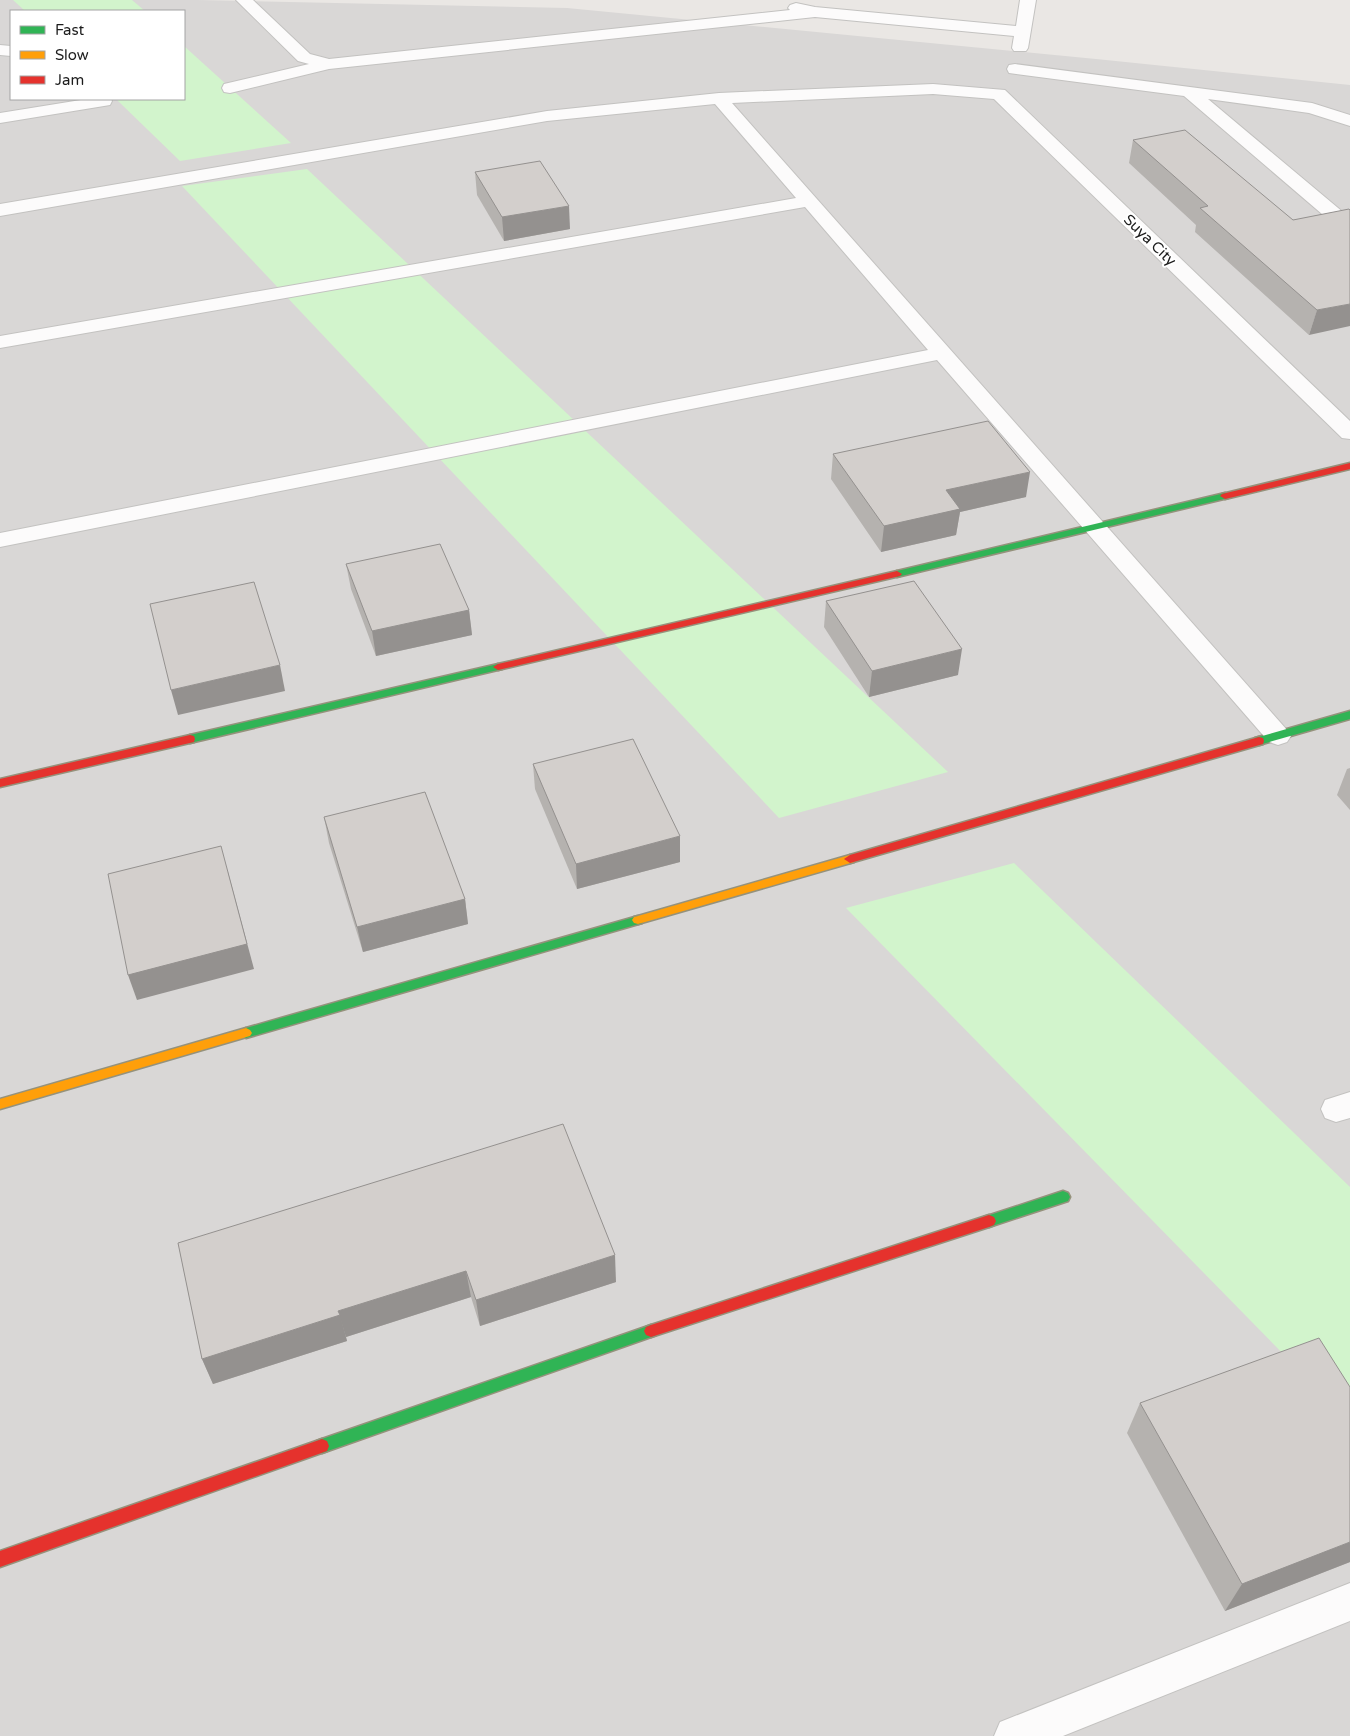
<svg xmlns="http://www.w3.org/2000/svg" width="1350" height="1736" font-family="'Varela Round',sans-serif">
  <rect width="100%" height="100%" fill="#eae7e4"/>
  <path fill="#d9d7d6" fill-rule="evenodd" d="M 0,0 L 198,0 L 567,8 L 1096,59 L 1350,85 L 1350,1736 L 0,1736 ZM 11,11 L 184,11 L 184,99 L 11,99 Z"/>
  <g fill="#d2f4cc">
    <polygon points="13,0 132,0 145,11 25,11"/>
    <polygon points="184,46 291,143 180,161 116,99 184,99"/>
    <polygon points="307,169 948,772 779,818 182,186"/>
    <polygon points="1014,863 1350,1187 1350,1422 846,908"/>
  </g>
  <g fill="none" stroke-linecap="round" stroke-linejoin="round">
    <defs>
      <g id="street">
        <polygon points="236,0 253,0 310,54 329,59 790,10 788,8 790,5 796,3 815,7 1016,26 1020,0 1036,0 1028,48 1026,51 1014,51 1012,48 1014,36 815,17 329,69 230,93 224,92 222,88 224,84 309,64 298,61"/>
        <polygon points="0,45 11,46 11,56 0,55"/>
        <polygon points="1015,64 1312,103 1350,115 1350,126 1309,113 1208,99 1350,218 1350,234 1343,232 1184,96 1009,73 1007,69 1009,65"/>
        <polygon points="933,84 1005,90 1350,421 1350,439 1342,438 994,99 933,94 732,103 1287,730 1291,736 1287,742 1278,745 1269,742 937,360 0,547 0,533 928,350 805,207 0,348 0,336 796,198 715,104 547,121 0,216 0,204 547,111 719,93"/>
        <polygon points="87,99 111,99 112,101 110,105 104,106 0,123 0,113"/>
        <polygon points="1350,1092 1350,1118 1336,1122 1325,1118 1321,1109 1325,1100"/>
        <polygon points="1350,1583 1350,1621 1063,1736 994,1736 1000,1722"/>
      </g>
      <g id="fast">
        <polygon points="1225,493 1228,494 1228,498 897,577 892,574 897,571"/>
        <polygon points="498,664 503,667 502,669 190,743 185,739 190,735"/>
        <polygon points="1350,711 1350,719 1259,745 1254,741 1255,738"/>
        <polygon points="638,916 642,917 644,920 642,923 246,1038 242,1036 240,1033 242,1030 246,1028"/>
        <polygon points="1063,1191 1068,1193 1070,1197 1068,1201 989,1227 984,1225 982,1221 984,1217"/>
        <polygon points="651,1325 656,1327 658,1331 656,1335 651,1337 322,1453 317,1451 315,1446 317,1441 322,1439"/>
      </g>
      <g id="slow">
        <polygon points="850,855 856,859 854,862 638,924 634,923 632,920 634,917 638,916"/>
        <polygon points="246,1028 250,1030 252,1033 250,1036 0,1109 0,1099"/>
      </g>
      <g id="jam">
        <polygon points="1350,463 1350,469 1225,499 1220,496 1222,494"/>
        <polygon points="897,571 902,574 900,576 498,670 493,667 498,664"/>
        <polygon points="190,735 194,736 195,739 194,742 0,787 0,779"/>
        <polygon points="1259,737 1263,738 1264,741 1263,744 850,863 844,859 850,855"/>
        <polygon points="989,1215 994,1217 996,1221 994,1225 989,1227 651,1337 646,1335 644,1331 646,1327 651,1325"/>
        <polygon points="322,1439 327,1441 329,1446 327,1451 0,1567 0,1551"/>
      </g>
    </defs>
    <use href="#street" stroke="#c3c2c0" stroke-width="2"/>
    <use href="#fast" stroke="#95927c" stroke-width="3"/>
    <use href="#slow" stroke="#95927c" stroke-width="3"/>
    <use href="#jam" stroke="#95927c" stroke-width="3"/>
    <use href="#street" fill="#fcfbfb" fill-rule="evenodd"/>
    <use href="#fast" fill="#30b455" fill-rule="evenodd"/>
    <use href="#slow" fill="#ff9f0a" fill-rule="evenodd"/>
    <use href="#jam" fill="#e5322d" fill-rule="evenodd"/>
  </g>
  <g fill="#b5b2af">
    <polygon points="1133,140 1293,220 1350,210 1309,335 1195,232 1196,225 1129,163"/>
    <polygon points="475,172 570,229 504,241 477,195"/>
    <polygon points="833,454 1026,497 960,512 956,535 881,552 831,479"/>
    <polygon points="346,564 469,610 472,635 376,656 351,589"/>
    <polygon points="826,601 958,675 869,697 824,627"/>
    <polygon points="533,764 680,862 577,889 535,789"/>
    <polygon points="1350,768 1350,810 1337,795 1347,769"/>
    <polygon points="324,817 465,899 468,924 363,952 329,843"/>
    <polygon points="178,1243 616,1282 480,1326 471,1297 346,1337 347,1341 213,1384 202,1359"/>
    <polygon points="1140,1403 1350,1562 1225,1611 1127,1433"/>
  </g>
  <g fill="#94918f">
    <polygon points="569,206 570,229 504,241 502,217"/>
    <polygon points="1350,304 1350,326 1309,335 1317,310"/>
    <polygon points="1030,472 1026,497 960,512 956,535 881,552 884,526 946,490"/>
    <polygon points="469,610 472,635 376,656 372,631"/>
    <polygon points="962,649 958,675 869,697 872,671"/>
    <polygon points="280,665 285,691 178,715 171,690"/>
    <polygon points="680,836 680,862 577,889 576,864"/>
    <polygon points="228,872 254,969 137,1000 128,975"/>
    <polygon points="465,899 468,924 363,952 357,927"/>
    <polygon points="615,1255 616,1282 480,1326 476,1300"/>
    <polygon points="466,1271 471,1297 346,1337 338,1311"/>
    <polygon points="340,1315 347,1341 213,1384 202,1359"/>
    <polygon points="1350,1542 1350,1562 1225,1611 1242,1584"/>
  </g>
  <g fill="#d3cfcc" stroke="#94918f">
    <polygon points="1185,130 1293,220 1349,209 1350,210 1350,304 1317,310 1200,208 1208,206 1133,140"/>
    <polygon points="540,161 569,206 502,217 475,172"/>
    <polygon points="988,421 1030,472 946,490 960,509 884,526 833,454"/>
    <polygon points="440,544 469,610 372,631 346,564"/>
    <polygon points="914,581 962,649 872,671 826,601"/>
    <polygon points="254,582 280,665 171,690 150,604"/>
    <polygon points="633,739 680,836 576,864 533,764"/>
    <polygon points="425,792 465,899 357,927 324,817"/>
    <polygon points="221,846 247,944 128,975 108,874"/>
    <polygon points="563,1124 615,1255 476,1300 466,1271 338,1311 340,1315 202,1359 178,1243"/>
    <polygon points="1319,1338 1350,1387 1350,1542 1242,1584 1140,1403"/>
  </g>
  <g text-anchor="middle" stroke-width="4" stroke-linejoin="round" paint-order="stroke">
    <g font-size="15" fill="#1c1c1c" stroke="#fff">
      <text transform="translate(1150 240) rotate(44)" y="5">Suya City</text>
    </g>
  </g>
  <rect x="10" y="10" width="175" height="90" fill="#ffffff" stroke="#a4a4a4"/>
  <rect x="20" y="26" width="25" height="8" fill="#30b455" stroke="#a4a4a4"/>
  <text x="55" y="35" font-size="15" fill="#1c1c1c">Fast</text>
  <rect x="20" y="51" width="25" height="8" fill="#ff9f0a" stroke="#a4a4a4"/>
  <text x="55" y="60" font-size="15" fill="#1c1c1c">Slow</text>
  <rect x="20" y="76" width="25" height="8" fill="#e5322d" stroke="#a4a4a4"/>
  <text x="55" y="85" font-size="15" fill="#1c1c1c">Jam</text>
</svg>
